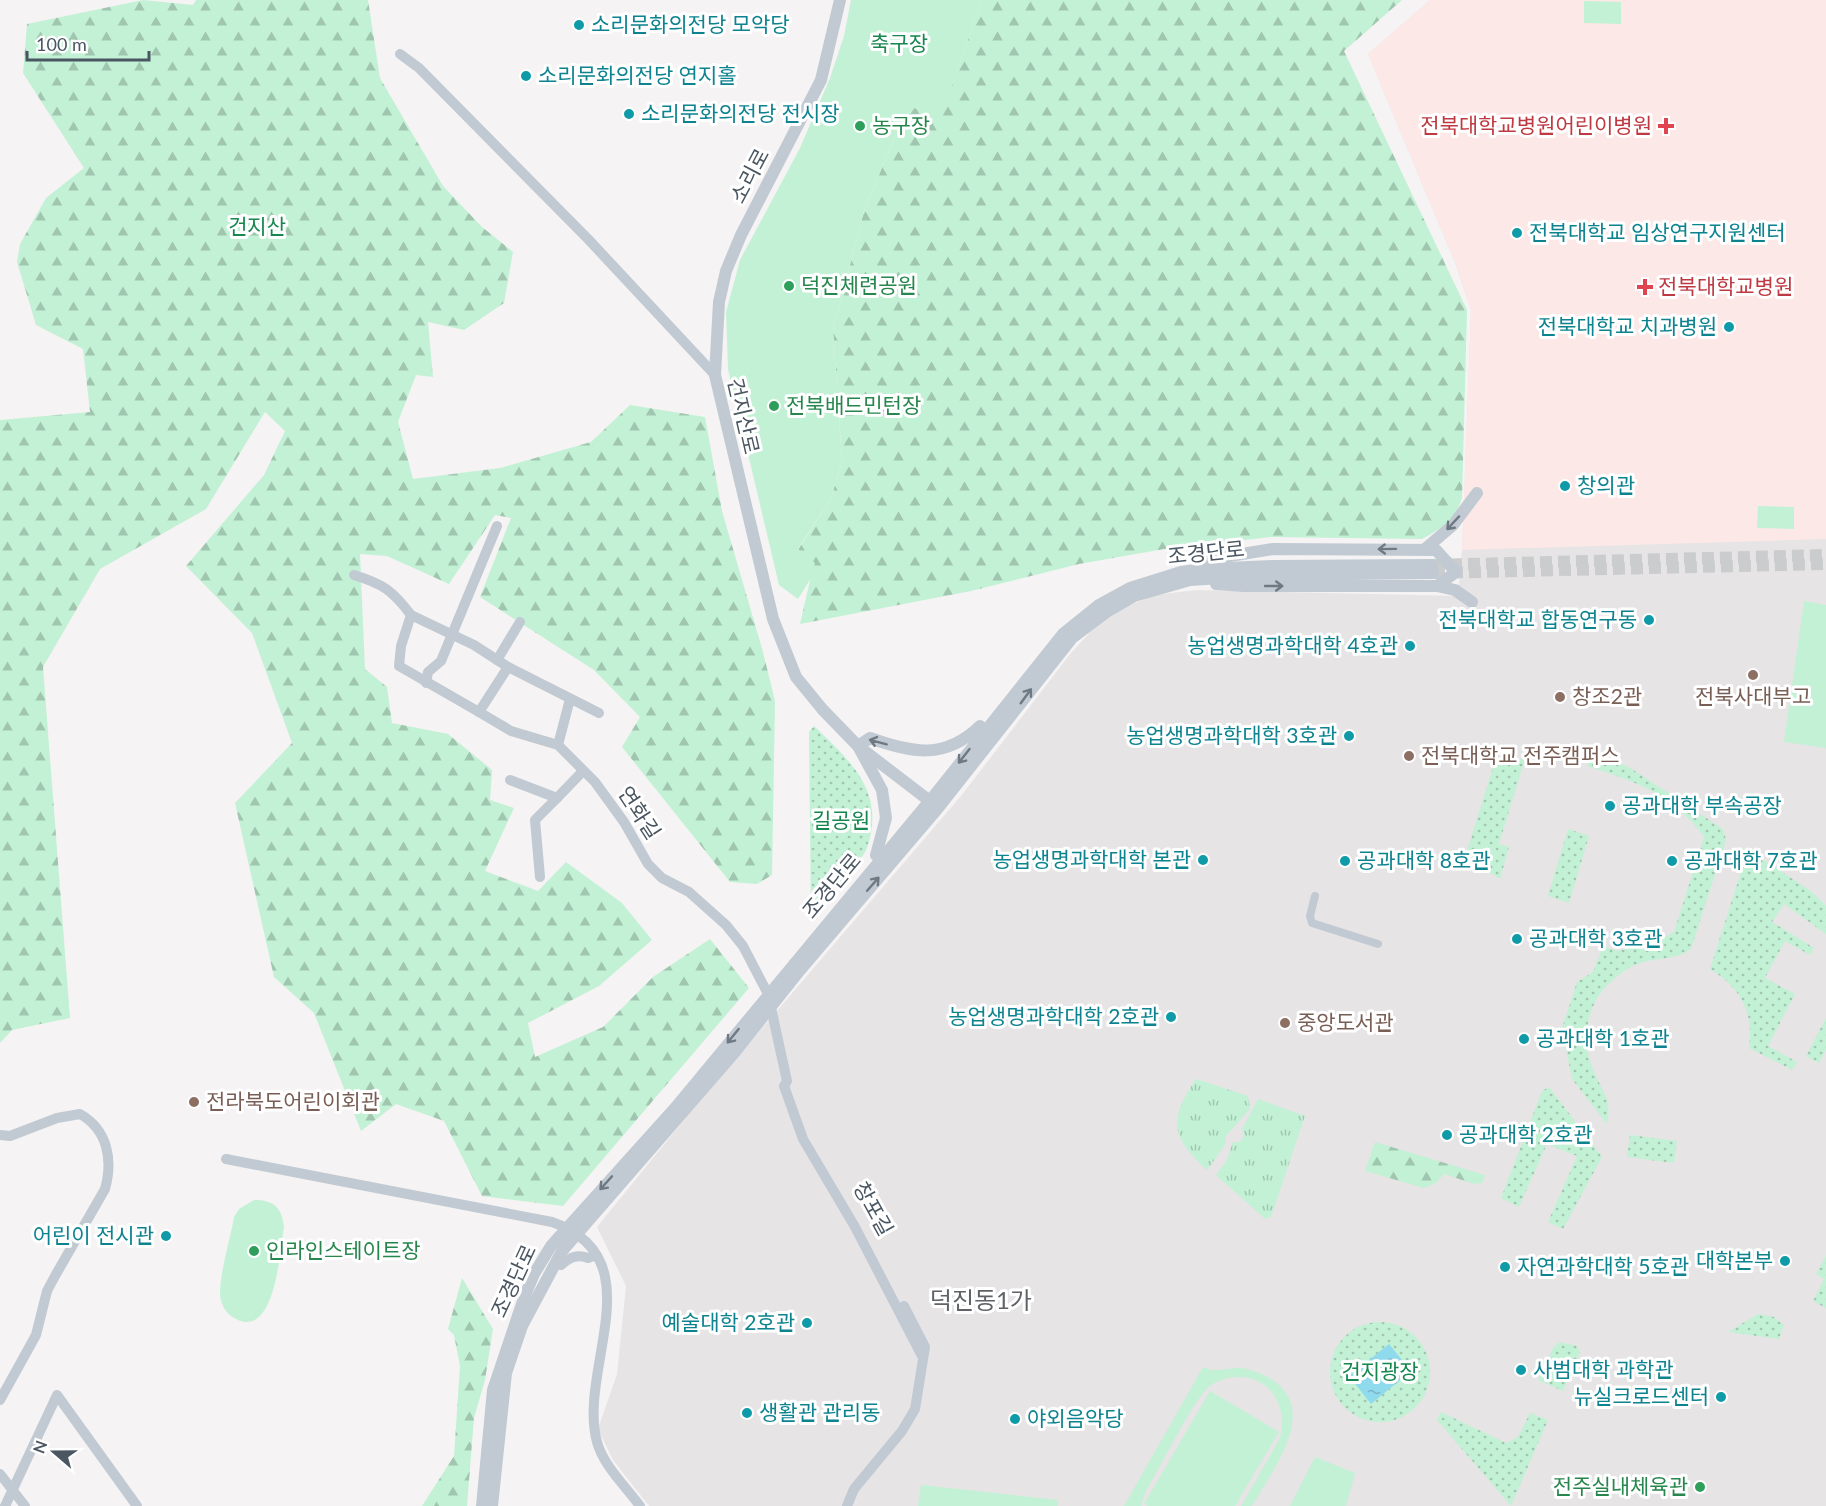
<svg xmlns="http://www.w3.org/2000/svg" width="1826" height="1506" font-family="Lato,'Noto Sans KR',sans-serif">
  <defs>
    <pattern id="grass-tufts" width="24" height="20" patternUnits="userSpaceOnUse" patternTransform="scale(1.5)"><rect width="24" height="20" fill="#c3f1d5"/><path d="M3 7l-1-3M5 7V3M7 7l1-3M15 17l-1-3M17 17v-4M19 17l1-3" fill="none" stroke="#a0c6b0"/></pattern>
    <pattern id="forest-firs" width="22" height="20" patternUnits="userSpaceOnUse" patternTransform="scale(1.5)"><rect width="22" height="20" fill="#c3f1d5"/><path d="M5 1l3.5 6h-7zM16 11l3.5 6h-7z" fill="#a0c6b0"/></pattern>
    <pattern id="park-dots" width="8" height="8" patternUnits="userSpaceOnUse" patternTransform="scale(1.5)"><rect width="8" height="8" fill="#c3f1d5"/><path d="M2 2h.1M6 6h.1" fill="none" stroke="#a0c6b0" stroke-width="1.8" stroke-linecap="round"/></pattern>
    <pattern id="water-ripples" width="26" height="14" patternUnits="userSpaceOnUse" patternTransform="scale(1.5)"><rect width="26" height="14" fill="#90daee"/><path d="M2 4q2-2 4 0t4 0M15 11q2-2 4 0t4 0" fill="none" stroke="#78b4c4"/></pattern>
  </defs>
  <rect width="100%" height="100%" fill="#f5f3f3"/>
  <polygon fill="#e6e4e5" points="1430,0 1826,0 1826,1506 649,1506 613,1460 598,1429 617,1374 626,1286 597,1227 692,1110 961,796 1071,653 1095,627 1117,610 1156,595 1196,590 1458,596 1462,550 1471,310 1456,265 1368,54"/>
  <polygon fill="#fce8e6" points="1430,0 1826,0 1826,539 1462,550 1471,310 1456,265 1368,54"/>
  <g fill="url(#grass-tufts)">
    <path d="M 1196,1079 L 1248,1096 L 1250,1109 L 1226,1136 L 1225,1145 L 1207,1170 C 1171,1137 1168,1121 1196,1079 Z"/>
    <polygon points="1258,1099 1305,1116 1271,1217 1265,1219 1216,1175 1227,1160 1233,1142 1240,1142 1244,1136 1242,1129"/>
  </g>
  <g fill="url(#forest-firs)">
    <polygon points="143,0 193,5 196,0 368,0 380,78 443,186 482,227 513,252 504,303 464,330 428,322 433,377 416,375 398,422 413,479 500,468 591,442 630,405 705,417 722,511 763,652 775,701 772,875 757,884 730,882 622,747 640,717 594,670 480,597 511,518 495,515 449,584 387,556 360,554 365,669 387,687 392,723 448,734 492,770 490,800 514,808 485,871 538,891 566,862 622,903 652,940 599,986 528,1023 535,1057 603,1027 653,977 710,939 749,988 563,1206 482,1196 444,1121 396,1104 361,1131 314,1013 274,977 235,803 292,743 252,633 186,566 264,475 285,431 265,412 206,509 100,569 43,667 70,1018 12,1030 0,1043 0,420 90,412 83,349 36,325 17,262 20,244 46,198 84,168 23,73 27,24"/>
    <path d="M 982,0 L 1402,0 L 1344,51 L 1467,310 L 1462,498 C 1455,520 1442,528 1422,539 L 1271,537 L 1164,549 L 1079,564 L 971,591 L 800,624 L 814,563 L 798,550 L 831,498 L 842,461 L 833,330 L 864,211 L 903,117 L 914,108 L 942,113 Z"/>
    <polygon points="1375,1142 1485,1175 1482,1183 1474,1184 1444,1174 1436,1183 1424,1188 1365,1171"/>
    <polygon points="462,1278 493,1329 485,1380 474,1418 467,1506 422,1506 454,1456 460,1366 454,1335 448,1329"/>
  </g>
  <g fill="url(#park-dots)">
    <path d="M 814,726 C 851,762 886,791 867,848 C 863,860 822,903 811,916 L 809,732 Z"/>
    <path d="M 1589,756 L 1627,766 L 1723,829 L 1726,840 L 1691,949 C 1675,961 1653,957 1635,965 C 1627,968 1618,975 1612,981 C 1588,1000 1581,1036 1591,1064 C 1599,1089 1613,1096 1607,1124 L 1572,1079 L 1562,1028 L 1577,982 L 1593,972 L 1603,946 L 1618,951 L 1662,939 L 1674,932 L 1704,837 C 1674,794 1634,781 1587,766 Z"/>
    <polygon points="1496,758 1525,759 1499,844 1509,847 1500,879 1465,857"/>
    <polygon points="1568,829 1589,836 1569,903 1548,896"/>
    <path d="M 1748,850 L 1808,889 L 1826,905 L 1826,934 L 1784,904 L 1772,922 L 1814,948 L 1810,955 L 1785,941 L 1765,978 L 1795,994 L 1768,1046 L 1797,1062 L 1792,1070 L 1749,1048 C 1754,1012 1741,988 1710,969 Z"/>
    <polygon points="1826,1018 1826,1050 1819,1063 1806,1056"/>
    <polygon points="1549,1087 1602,1157 1563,1229 1548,1222 1577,1156 1547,1144 1519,1207 1501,1198 1542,1091"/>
    <polygon points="1630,1135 1677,1141 1674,1163 1627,1157"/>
    <polygon points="1826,1255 1826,1308 1813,1301 1824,1279 1816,1274"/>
    <polygon points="1758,1314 1774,1317 1784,1325 1779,1339 1728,1332"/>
    <circle cx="1380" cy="1372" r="50"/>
    <polygon points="1560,1342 1577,1346 1580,1352 1563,1391 1538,1380 1553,1348"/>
    <polygon points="1441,1412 1506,1443 1518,1437 1530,1413 1548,1420 1511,1506 1437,1420"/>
  </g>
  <g fill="#c3f1d5">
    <polygon points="851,0 982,0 942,114 914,108 903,117 864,211 833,330 842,461 831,498 798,549 815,563 811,578 798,599 779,585 728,369 726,312 740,260 800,148 830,78 844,36"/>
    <polygon points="1584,1 1621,2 1621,24 1584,23"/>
    <polygon points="1758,506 1794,507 1794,529 1757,528"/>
    <polygon points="1804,601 1826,605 1826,748 1784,742"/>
    <path d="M 254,1200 C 273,1200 282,1207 284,1227 C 280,1248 276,1342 234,1318 C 226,1313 221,1305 220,1295 C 220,1272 230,1240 234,1217 L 239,1209 Z"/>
    <path d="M 1203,1367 C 1221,1375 1231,1364 1251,1370 C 1330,1396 1277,1463 1252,1506 L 1241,1506 L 1280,1438 C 1284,1422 1282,1403 1270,1390 C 1255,1374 1228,1373 1210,1386 C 1194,1398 1158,1472 1145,1493 L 1141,1506 L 1124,1506 Z"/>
    <polygon points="1210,1391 1279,1432 1235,1506 1148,1506 1144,1504"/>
    <polygon points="1315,1457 1355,1473 1346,1506 1290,1506"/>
    <polygon points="921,1485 1058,1500 1058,1506 918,1506"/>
  </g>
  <polygon fill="url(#water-ripples)" points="1389,1344 1411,1371 1371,1404 1349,1376"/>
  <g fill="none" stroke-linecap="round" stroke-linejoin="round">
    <g stroke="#caccce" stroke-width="12" stroke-dasharray="12 6" stroke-linecap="butt">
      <polyline points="1432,565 1826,555"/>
      <polyline points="1433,573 1826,564"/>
    </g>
    <polyline stroke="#c1cad2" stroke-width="8" points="1315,896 1310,916 1312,923 1378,944"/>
    <g stroke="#c1cad2" stroke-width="10">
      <polyline points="400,54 419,68 588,239 715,375"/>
      <path d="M 354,575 C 383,584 392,590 411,615 L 401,646 L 399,666 L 479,712"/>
      <polyline points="411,615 474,645 508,667 599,713"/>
      <polyline points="497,660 520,622"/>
      <polyline points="508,667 479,712 511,731 558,745 595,782 624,822 648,864 662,878 689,892 726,925 743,946 768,994 787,1081 784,1086 803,1139 855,1227 922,1356"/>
      <polyline points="426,683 428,672 441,661 497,526"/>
      <polyline points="558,745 570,699"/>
      <polyline points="510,780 557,798 583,771"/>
      <polyline points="540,877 535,820 557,798"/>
      <path d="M 0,1135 L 10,1136 L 57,1118 L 80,1114 C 108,1130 113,1160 105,1189 L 55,1276 L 47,1291 L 36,1335 L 0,1400"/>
      <path d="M 226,1159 L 552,1222 C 656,1258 577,1369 597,1442 C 603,1465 626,1487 640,1506"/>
      <path d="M 556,1262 L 561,1265 C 570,1257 577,1254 588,1258 L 596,1255"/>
      <polyline points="0,1474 25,1506"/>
      <polyline points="5,1506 57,1395 137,1506"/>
      <polyline points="847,1506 854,1489 902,1431 915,1409 925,1347 904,1306"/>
    </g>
    <g stroke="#c1cad2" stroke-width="12">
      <polyline points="840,0 821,80 741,235 726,271 719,302 715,375 773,619 796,677 823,710 858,746 935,805"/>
      <polyline points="1425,549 1453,525 1477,493"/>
      <polyline points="1199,570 1205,560 1273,549 1436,550 1456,572 1437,586"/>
      <polyline points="1216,584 1244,586 1437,586 1455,590 1472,602"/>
      <path d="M 881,859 L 876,855 L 886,818 L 882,790 L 858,746 L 870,738 C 912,753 945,760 980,726"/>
      <polyline points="482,1506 493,1390 524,1298 534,1274 551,1246 676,1107 937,792 1063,634 1099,605 1130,588 1181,572 1203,569 1273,566 1432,565"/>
      <polyline points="492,1506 506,1373 522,1326 562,1251 734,1053 800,970 938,808 1072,638 1108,611 1134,596 1190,580 1269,575 1433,573"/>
    </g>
  </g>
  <defs><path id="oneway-shaft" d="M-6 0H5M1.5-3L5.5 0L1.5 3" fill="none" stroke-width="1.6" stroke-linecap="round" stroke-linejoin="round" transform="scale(1.5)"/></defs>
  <g stroke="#6e7983">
    <use href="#oneway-shaft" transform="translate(1453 523) rotate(133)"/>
    <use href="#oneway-shaft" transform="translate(1387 549) rotate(179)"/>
    <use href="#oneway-shaft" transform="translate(1274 586)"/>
    <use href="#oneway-shaft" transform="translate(1026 696) rotate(-54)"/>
    <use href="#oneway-shaft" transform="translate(878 742) rotate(-165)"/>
    <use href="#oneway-shaft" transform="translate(964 756) rotate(128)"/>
    <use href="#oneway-shaft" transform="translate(873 884) rotate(-49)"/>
    <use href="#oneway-shaft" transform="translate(733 1036) rotate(129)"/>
    <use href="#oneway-shaft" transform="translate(606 1183) rotate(132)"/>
  </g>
  <g fill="#0f9aa8" stroke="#fff" stroke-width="2">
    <circle cx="579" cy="25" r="6"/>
    <circle cx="526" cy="76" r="6"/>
    <circle cx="629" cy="114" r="6"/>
    <circle cx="1517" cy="233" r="6"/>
    <circle cx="1729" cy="327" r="6"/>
    <circle cx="1565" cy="486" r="6"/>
    <circle cx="1649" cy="620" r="6"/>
    <circle cx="1410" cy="646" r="6"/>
    <circle cx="1349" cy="736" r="6"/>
    <circle cx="1610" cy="806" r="6"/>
    <circle cx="1203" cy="860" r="6"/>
    <circle cx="1345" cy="861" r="6"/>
    <circle cx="1672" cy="861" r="6"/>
    <circle cx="1517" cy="939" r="6"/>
    <circle cx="1171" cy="1017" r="6"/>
    <circle cx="1524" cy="1039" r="6"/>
    <circle cx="1447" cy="1135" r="6"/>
    <circle cx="166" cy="1236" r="6"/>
    <circle cx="1785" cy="1261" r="6"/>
    <circle cx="1505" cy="1267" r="6"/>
    <circle cx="807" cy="1323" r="6"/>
    <circle cx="1521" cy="1370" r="6"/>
    <circle cx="1721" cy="1397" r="6"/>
    <circle cx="747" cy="1413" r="6"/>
    <circle cx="1015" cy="1419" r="6"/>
  </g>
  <g fill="#2e9e5b" stroke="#fff" stroke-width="2">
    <circle cx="860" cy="126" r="6"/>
    <circle cx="789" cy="286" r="6"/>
    <circle cx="774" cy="406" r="6"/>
    <circle cx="254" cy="1251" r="6"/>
    <circle cx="1700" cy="1487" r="6"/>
  </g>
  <g fill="#e0444e" stroke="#fff" stroke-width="2">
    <path d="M1663 117h6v6h6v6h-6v6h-6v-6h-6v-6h6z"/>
    <path d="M1642 278h6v6h6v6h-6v6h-6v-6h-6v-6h6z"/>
  </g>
  <g fill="#8d6e63" stroke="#fff" stroke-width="2">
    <circle cx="1753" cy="675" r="6"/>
    <circle cx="1560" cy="697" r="6"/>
    <circle cx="1409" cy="756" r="6"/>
    <circle cx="1285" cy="1023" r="6"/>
    <circle cx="194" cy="1102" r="6"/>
  </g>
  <g text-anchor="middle" stroke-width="6" stroke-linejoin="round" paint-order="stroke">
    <g font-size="21" fill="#0d838f" stroke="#fff" text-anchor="start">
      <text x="591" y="32">소리문화의전당 모악당</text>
      <text x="538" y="83">소리문화의전당 연지홀</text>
      <text x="641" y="121">소리문화의전당 전시장</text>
      <text x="1529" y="240">전북대학교 임상연구지원센터</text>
      <text x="1717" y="334" text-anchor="end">전북대학교 치과병원</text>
      <text x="1577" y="493">창의관</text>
      <text x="1637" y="627" text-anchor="end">전북대학교 합동연구동</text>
      <text x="1398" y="653" text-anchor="end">농업생명과학대학 4호관</text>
      <text x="1337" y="743" text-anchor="end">농업생명과학대학 3호관</text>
      <text x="1622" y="813">공과대학 부속공장</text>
      <text x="1191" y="867" text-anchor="end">농업생명과학대학 본관</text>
      <text x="1357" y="868">공과대학 8호관</text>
      <text x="1684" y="868">공과대학 7호관</text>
      <text x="1529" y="946">공과대학 3호관</text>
      <text x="1159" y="1024" text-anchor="end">농업생명과학대학 2호관</text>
      <text x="1536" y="1046">공과대학 1호관</text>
      <text x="1459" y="1142">공과대학 2호관</text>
      <text x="154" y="1243" text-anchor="end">어린이 전시관</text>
      <text x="1773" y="1268" text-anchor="end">대학본부</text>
      <text x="1517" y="1274">자연과학대학 5호관</text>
      <text x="795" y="1330" text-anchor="end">예술대학 2호관</text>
      <text x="1533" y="1377">사범대학 과학관</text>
      <text x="1709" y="1404" text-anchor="end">뉴실크로드센터</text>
      <text x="759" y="1420">생활관 관리동</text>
      <text x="1027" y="1426">야외음악당</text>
    </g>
    <g font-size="21" fill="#17864f" stroke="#fff">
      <text x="899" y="51">축구장</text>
      <text x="257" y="234">건지산</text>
      <text x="841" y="828">길공원</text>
      <text x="1380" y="1379">건지광장</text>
    </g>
    <g font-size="21" fill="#27864d" stroke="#fff" text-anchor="start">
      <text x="872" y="133">농구장</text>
      <text x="801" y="293">덕진체련공원</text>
      <text x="786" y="413">전북배드민턴장</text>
      <text x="266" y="1258">인라인스테이트장</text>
      <text x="1688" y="1494" text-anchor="end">전주실내체육관</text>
    </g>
    <g font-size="21" fill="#be3a42" stroke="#fff" text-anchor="end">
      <text x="1652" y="133">전북대학교병원어린이병원</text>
      <text x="1658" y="294" text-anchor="start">전북대학교병원</text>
    </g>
    <g font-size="21" fill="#4a5661" stroke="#fff">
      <text transform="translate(750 176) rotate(-62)" y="7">소리로</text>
      <text transform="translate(743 416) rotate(77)" y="7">건지산로</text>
      <text transform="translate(1206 553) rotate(-6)" y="7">조경단로</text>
      <text transform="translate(639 813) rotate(57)" y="7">연화길</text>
      <text transform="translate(832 886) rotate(-50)" y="7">조경단로</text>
      <text transform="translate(873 1209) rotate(61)" y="7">창포길</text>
      <text transform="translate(514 1281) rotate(-65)" y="7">조경단로</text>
    </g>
    <g font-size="21" fill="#785e54" stroke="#fff" text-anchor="start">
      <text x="1572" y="704">창조2관</text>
      <text x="1753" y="704" text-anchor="middle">전북사대부고</text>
      <text x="1421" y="763">전북대학교 전주캠퍼스</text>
      <text x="1297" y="1030">중앙도서관</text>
      <text x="206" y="1109">전라북도어린이회관</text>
    </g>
    <g font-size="24" fill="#5f6368" stroke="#fff">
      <text x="981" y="1309">덕진동1가</text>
    </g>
  </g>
  <g transform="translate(54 1452) rotate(290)" stroke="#ffffff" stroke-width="4.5" paint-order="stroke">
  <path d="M0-4.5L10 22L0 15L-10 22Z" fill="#4a5661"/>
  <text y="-9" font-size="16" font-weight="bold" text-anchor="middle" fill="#4a5661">N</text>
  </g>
  <path d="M27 51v9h122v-9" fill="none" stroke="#4a5661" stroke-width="3"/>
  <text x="36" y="51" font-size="18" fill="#4a5661" stroke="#ffffff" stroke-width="4.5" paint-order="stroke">100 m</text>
</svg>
